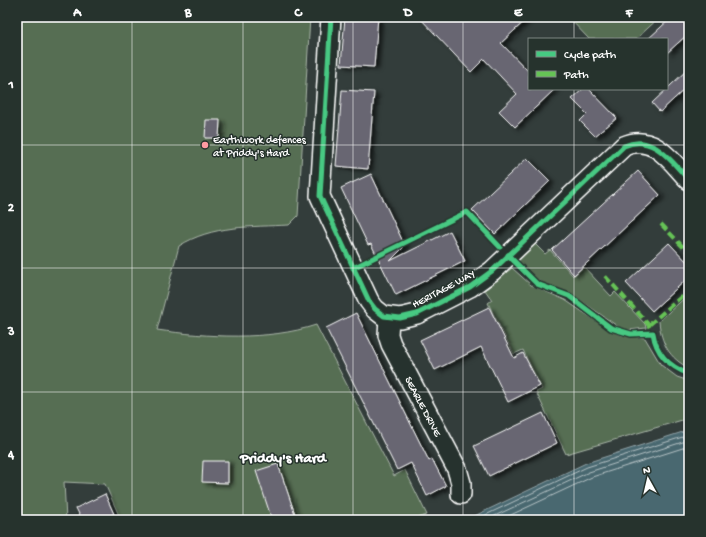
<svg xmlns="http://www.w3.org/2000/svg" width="706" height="537" font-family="'Gochi Hand',sans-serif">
  <defs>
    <filter id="shadow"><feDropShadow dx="4.5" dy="2.5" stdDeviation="2" flood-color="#0009"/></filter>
  </defs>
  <rect width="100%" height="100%" fill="#333d3b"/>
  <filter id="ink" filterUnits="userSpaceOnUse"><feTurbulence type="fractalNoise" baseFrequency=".025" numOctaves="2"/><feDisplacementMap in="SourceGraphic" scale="8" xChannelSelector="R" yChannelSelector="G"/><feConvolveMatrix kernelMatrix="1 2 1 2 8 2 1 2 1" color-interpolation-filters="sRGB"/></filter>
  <g filter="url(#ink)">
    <g fill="#566e53" stroke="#aab6a9">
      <path d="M 17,17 L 310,17 L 298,216 L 289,225 C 251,227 212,225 179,246 L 157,330 C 207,337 268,341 316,325 L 394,476 L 405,470 L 427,515 L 411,520 L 121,520 L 105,484 L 64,482 L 66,520 L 17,520 Z"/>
      <polygon points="568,17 660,17 636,39 589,39"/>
      <polygon points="535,244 545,254 550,250 573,276 584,267 611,296 615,292 645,324 646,328 629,330 620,328 573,295 545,284 534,278 517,261"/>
      <polygon points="512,268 531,285 565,300 611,331 622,335 645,338 661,365 677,377 689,381 689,418 566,454 536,392 542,389 523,350 514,354 488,303 492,300 485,290"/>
      <path d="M 689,294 L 689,368 C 669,358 661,343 659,321 Z"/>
    </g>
    <polygon fill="#496870" stroke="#92a4a9" points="689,430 689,520 466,520 586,463"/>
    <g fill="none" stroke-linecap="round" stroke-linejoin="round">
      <g stroke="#b6c3c6" stroke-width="1">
        <polyline points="475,520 587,467 689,435"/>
        <polyline points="486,520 589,472 689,440"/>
        <polyline points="500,520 592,477 689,446"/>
      </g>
    </g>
    <g fill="#686672" stroke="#fff" filter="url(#shadow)">
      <polygon points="345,17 378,17 374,67 341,65"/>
      <polygon points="419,17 529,17 501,43 529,72 529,89 555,89 515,127 499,111 517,94 484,59 471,72"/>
      <polygon points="672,17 689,17 689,33 667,53 667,39 648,39"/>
      <polygon points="689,68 689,85 660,112 652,103"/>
      <polygon points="583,89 589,89 617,118 595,136 580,121 587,114 572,99"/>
      <polygon points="342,90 374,92 368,169 336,166"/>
      <polygon points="206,120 220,120 219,138 205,138"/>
      <polygon points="527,158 550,181 495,234 472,210"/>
      <polygon points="638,171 660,195 574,275 552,250"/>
      <polygon points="371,174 405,246 390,261 450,231 465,261 396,295 371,244 368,245 341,188"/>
      <polygon points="669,243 689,264 689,277 652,311 626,283"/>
      <polygon points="489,307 514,358 523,353 540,386 508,402 481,347 435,370 420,340"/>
      <polygon points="356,313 429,461 432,459 446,486 427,496 411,463 397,470 326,328"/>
      <polygon points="543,413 557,443 489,476 474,446"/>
      <polygon points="203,461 228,461 228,483 202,482"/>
      <polygon points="278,464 297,520 272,520 256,471"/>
      <polygon points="105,494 114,514 101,520 82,520 76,508"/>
    </g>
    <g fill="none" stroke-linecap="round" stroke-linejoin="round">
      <defs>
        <g id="minor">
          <path d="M 331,17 L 320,196 L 369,301 L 375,309 L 384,316 L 400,318 L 417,314 L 470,287 L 492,271 L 624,146 C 653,133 671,161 689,180"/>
          <polyline points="389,318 388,335 391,344 457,469 461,483 461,494"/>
        </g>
      </defs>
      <use href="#minor" stroke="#fff" stroke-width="22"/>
      <use href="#minor" stroke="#26332d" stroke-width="19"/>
      <g stroke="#66c356" stroke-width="4" stroke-dasharray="8 4" stroke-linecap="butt">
        <polyline points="661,224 689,253"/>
        <polyline points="605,276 647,323 653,333"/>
        <polyline points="649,325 689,290"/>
      </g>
      <defs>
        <g id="cycleway">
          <path d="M 331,17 L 320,196 L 369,301 L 375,309 L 384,316 L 400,318 L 417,314 L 470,287 L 492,271 L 624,146 C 653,133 671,161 689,180"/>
          <path d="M 508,255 L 537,284 L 569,296 L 611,328 L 631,334 L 653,333 C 656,354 670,367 689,374"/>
          <polyline points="353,268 467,212 500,247"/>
        </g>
      </defs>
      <use href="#cycleway" stroke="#26332d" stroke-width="8"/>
      <use href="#cycleway" stroke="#46c982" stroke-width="5"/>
    </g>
  </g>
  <path fill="none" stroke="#fff" stroke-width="1" stroke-opacity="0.55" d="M 132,17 L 132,520M 243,17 L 243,520M 353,17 L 353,520M 463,17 L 463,520M 574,17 L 574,39M 574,89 L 574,520M 17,145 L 689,145M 17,268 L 689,268M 17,392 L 689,392"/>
  <circle fill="#ff9aa2" stroke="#26332d" stroke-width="1.5" cx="205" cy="145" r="4"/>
  <g text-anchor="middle" stroke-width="3" stroke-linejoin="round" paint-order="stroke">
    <g font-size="11" fill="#fff" stroke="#26332d" text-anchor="start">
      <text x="213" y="143">Earthwork defences<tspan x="213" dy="13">at Priddy's Hard</tspan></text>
    </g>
    <g font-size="11" fill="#fff" stroke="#26332d">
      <text transform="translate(443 288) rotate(-28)" y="4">HERITAGE WAY</text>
      <text transform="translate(424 406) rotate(62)" y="4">SEARLE DRIVE</text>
    </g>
    <g font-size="15" font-weight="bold" fill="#fff" stroke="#26332d">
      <text x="283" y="462">Priddy's Hard</text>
    </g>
  </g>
  <rect width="706" height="537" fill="none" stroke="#26332d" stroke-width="44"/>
  <rect x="528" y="38" width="140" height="52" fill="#26332d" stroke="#7d8581"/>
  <rect x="536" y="51" width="20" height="6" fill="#46c982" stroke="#7d8581"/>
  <text x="564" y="58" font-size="12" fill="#ffffff">Cycle path</text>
  <rect x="536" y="71" width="20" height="6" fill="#66c356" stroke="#7d8581"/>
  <text x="564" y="78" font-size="12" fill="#ffffff">Path</text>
  <g transform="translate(648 479) rotate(352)" stroke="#26332d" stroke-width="3" paint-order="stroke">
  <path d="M0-3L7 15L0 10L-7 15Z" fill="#ffffff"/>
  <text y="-6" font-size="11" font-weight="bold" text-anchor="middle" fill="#ffffff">N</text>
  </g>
  <rect x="22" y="22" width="662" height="493" fill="none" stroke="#fff" stroke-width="1.5"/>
  <g font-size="13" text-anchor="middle" font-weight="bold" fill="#fff">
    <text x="77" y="16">A</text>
    <text x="188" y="16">B</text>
    <text x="298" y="16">C</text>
    <text x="408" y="16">D</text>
    <text x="518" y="16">E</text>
    <text x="629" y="16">F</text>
    <text x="11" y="88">1</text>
    <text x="11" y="211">2</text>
    <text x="11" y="335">3</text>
    <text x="11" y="458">4</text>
  </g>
</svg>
